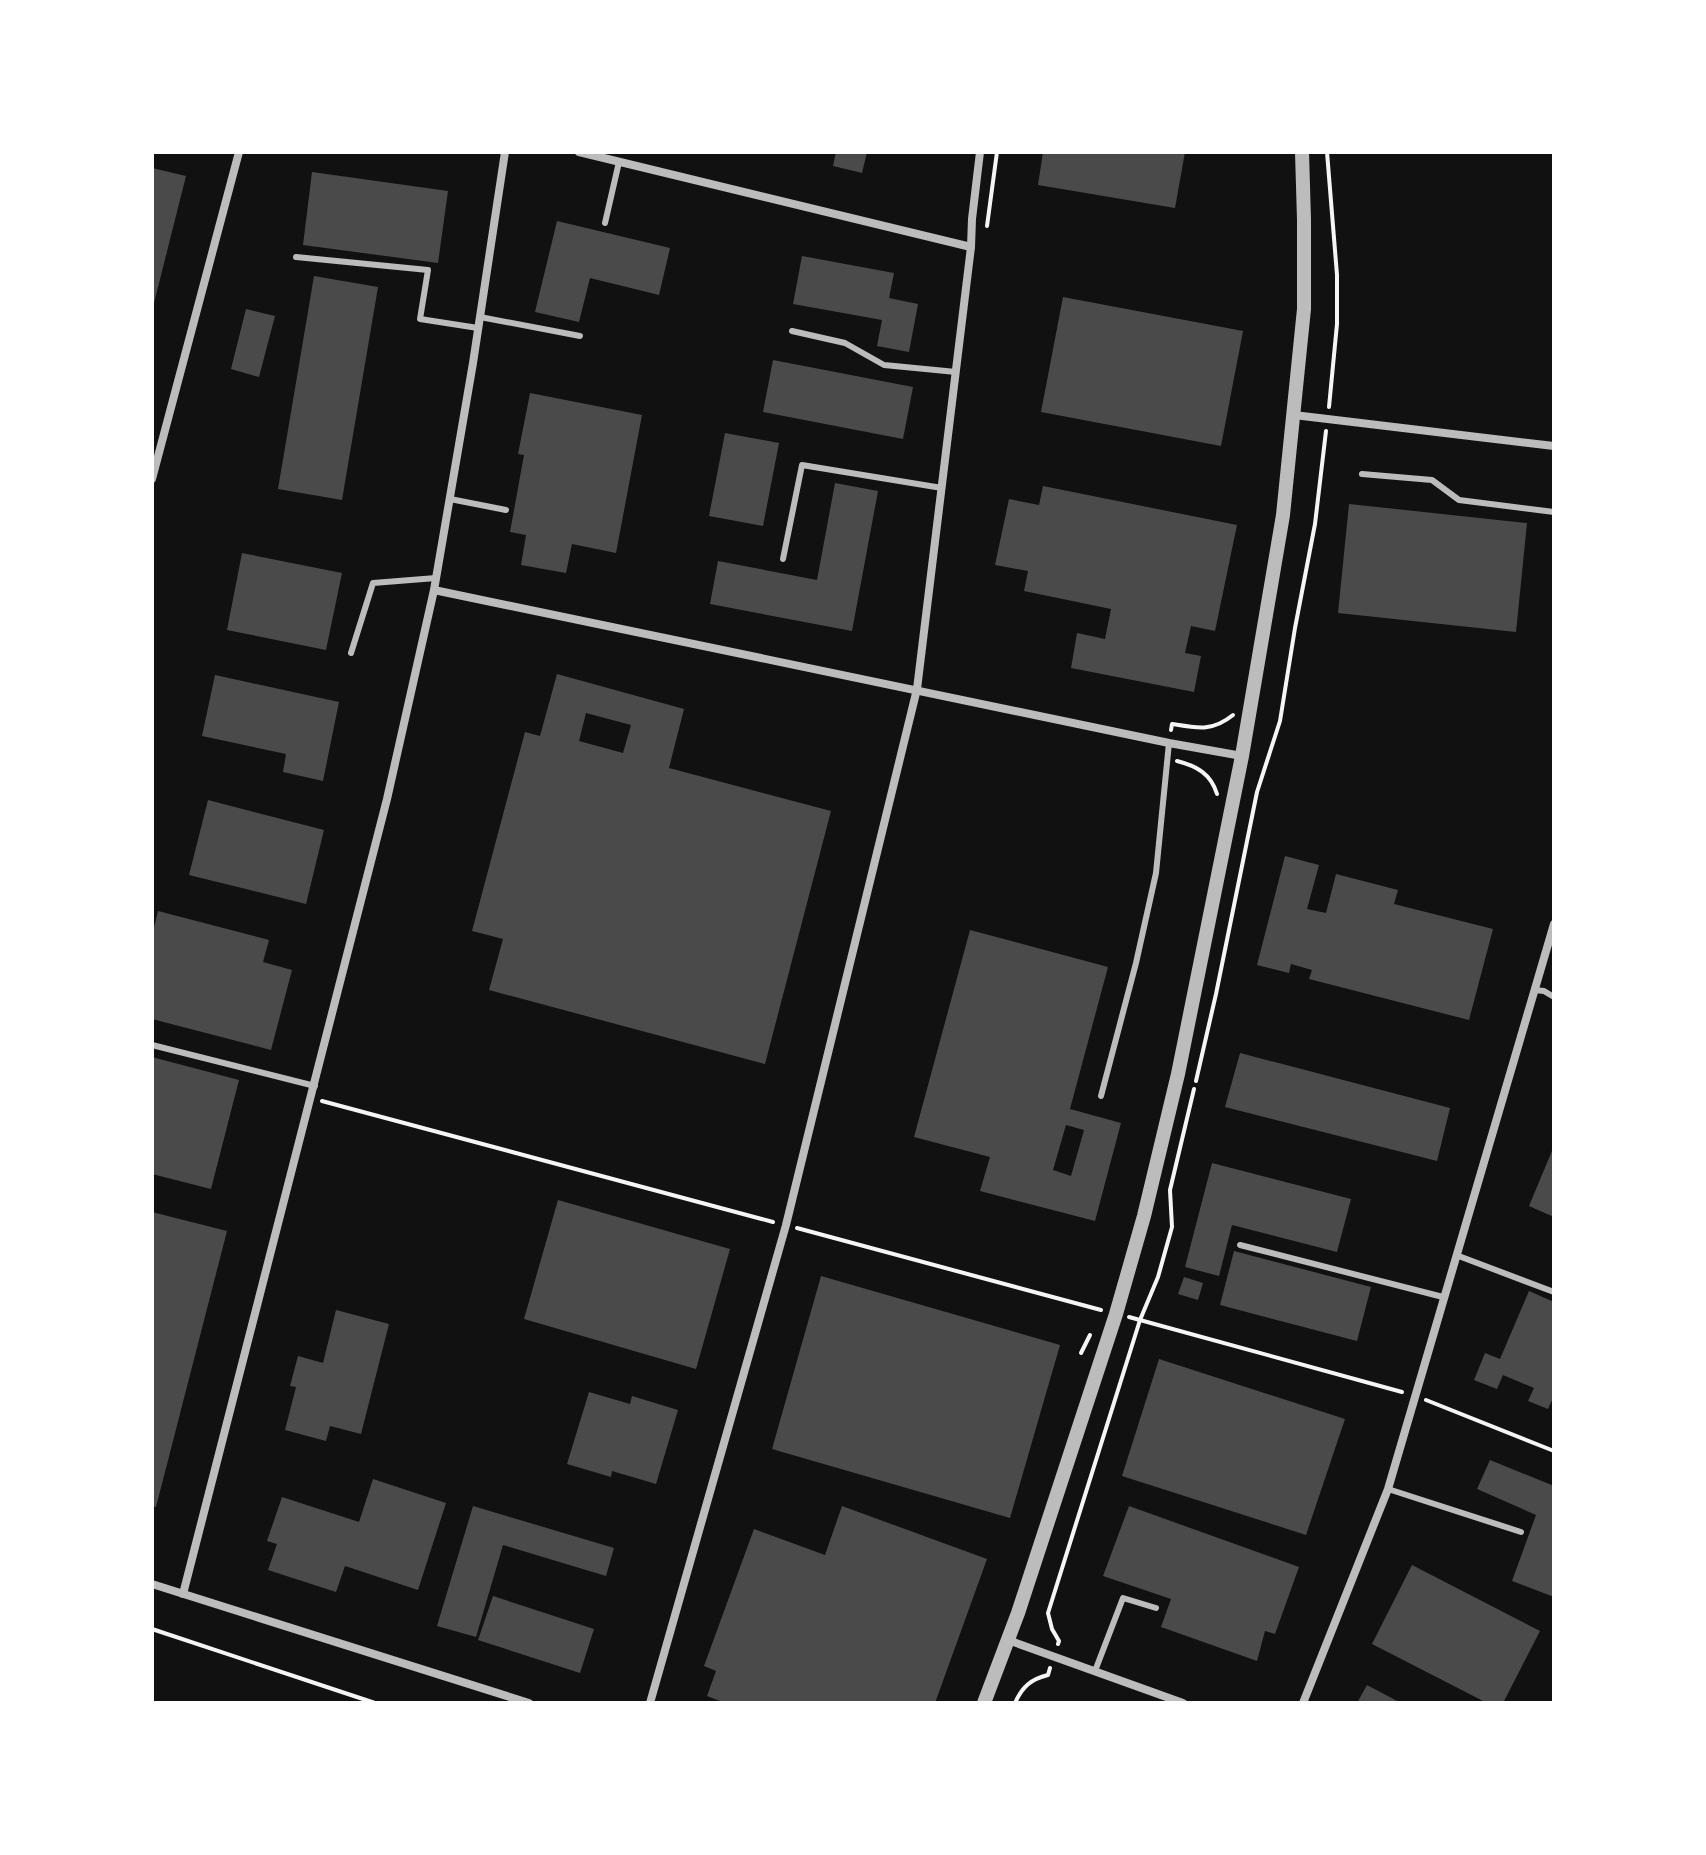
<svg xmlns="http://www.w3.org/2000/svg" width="1706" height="1855" font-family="Mulish,sans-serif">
  <rect width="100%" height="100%" fill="#111"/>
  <g fill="#4a4a4a" fill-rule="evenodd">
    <polygon points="836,152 867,152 862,173 833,166"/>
    <polygon points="1043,152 1185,152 1175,208 1038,185"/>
    <polygon points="152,168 186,176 153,307 152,306"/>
    <polygon points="312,172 448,191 438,263 303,245"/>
    <polygon points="557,221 670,248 659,295 590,278 579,322 535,312"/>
    <polygon points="802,256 894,273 889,298 918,304 909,352 877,346 882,320 793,304"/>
    <polygon points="314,276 378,287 342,500 278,489"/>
    <polygon points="1063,297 1243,331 1221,446 1041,412"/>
    <polygon points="246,309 275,316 259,377 231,369"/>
    <polygon points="773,360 913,387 903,439 763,412"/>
    <polygon points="530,393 642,415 616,553 572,544 566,573 521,565 526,535 510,532 524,455 518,454"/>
    <polygon points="725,433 779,443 763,526 709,516"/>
    <polygon points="835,483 878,491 852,631 710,604 718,561 817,580"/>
    <polygon points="1043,486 1237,525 1215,631 1191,626 1185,653 1201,656 1194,692 1071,668 1077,633 1105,639 1111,609 1024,591 1028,571 995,565 1009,499 1039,505"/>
    <polygon points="1349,504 1527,523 1516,632 1338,613"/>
    <polygon points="242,553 342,573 326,650 227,630"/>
    <path d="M 557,674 L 684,709 L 669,768 L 831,811 L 765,1064 L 489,990 L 503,939 L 472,931 L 525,732 L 540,736 ZM 586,713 L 631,725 L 623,753 L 579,741 Z"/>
    <polygon points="215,675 339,702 323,781 283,772 286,754 202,736"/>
    <polygon points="208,800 324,830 306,904 189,875"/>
    <polygon points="1285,856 1319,865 1307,909 1326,913 1336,874 1398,890 1394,904 1493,929 1469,1020 1309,979 1312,970 1291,964 1289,973 1257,965"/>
    <polygon points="158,911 269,940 263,962 292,970 271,1050 152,1019 152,936"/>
    <path d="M 970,930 L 1108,967 L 1070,1109 L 1121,1123 L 1095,1221 L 980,1191 L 990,1157 L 914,1137 ZM 1066,1125 L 1084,1130 L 1071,1176 L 1053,1170 Z"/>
    <polygon points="1240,1053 1450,1108 1437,1161 1225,1107"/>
    <polygon points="152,1057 239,1080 211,1189 152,1174"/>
    <polygon points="1554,1146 1554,1217 1529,1206"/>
    <polygon points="1212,1163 1351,1199 1337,1252 1232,1225 1219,1276 1185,1267"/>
    <polygon points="558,1200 730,1249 696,1369 524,1319"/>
    <polygon points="152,1212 227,1231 156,1507 152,1506"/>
    <polygon points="1234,1251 1371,1287 1357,1341 1220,1305"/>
    <polygon points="821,1276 1060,1345 1010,1518 772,1449"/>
    <polygon points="1184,1277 1203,1283 1198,1300 1178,1294"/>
    <polygon points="1529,1291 1554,1302 1554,1398 1553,1398 1548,1409 1528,1401 1534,1388 1503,1375 1497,1389 1474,1380 1485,1353 1500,1359"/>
    <polygon points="336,1310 389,1324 361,1434 330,1426 326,1441 285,1430 296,1387 290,1386 298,1356 323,1363"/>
    <polygon points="1159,1359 1345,1419 1306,1535 1122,1476"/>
    <polygon points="589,1392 630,1404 632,1396 678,1410 656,1484 612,1471 611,1477 567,1464"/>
    <polygon points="1490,1460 1554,1486 1554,1597 1512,1581 1536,1515 1477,1489"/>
    <polygon points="373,1479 446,1503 418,1590 345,1566 336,1592 268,1570 277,1544 267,1541 282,1497 359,1522"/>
    <polygon points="473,1506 614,1548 606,1576 503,1545 476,1637 437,1626"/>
    <polygon points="842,1506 987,1559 935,1703 725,1703 707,1696 716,1671 704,1666 754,1529 825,1555"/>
    <polygon points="1129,1506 1299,1567 1275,1634 1265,1631 1257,1661 1161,1627 1171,1599 1103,1576"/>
    <polygon points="1412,1565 1540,1631 1503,1703 1487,1703 1372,1644"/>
    <polygon points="493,1596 594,1629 580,1673 478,1640"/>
    <polygon points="1367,1685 1401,1703 1357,1703"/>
  </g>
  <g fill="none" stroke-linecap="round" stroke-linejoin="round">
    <g stroke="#f5f5f5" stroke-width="4">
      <polyline points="1327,152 1337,275 1337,324 1329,407"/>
      <polyline points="987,226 997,152"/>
      <path d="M 1171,730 L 1172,724 C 1197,728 1212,732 1233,715"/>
      <path d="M 1177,761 C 1197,766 1211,774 1217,794"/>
      <polyline points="1196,1081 1216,994 1257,792 1280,721 1295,628 1315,524 1326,431"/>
      <polyline points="322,1101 773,1222"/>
      <polyline points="797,1228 1101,1310"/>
      <polyline points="1129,1317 1402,1392"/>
      <polyline points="1081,1353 1090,1335"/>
      <polyline points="1426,1400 1554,1451"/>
      <polyline points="152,1629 375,1703"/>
      <polyline points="1058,1644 1059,1641 1052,1629 1048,1613 1140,1320 1158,1277 1172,1227 1170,1190 1194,1089"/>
      <path d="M 1015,1703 C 1022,1687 1031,1679 1048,1675 L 1050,1668"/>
    </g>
    <g stroke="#bcbcbc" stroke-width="6">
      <polyline points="605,223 619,162"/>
      <polyline points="296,257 428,270 420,319 478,328"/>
      <polyline points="480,317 580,336"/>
      <polyline points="792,331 845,343 884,365 956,372"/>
      <polyline points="1362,474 1432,480 1459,500 1554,512"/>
      <polyline points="450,499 506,510"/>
      <polyline points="783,559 802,465 942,488"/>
      <polyline points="351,653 373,583 436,578"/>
      <polyline points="1534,990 1544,991 1554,997"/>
      <polyline points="152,1045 315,1086"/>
      <polyline points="1101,1096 1136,963 1156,873 1169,743"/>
      <polyline points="1240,1245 1443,1297"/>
      <polyline points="1456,1255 1554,1292"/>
      <polyline points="1388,1489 1521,1532"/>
      <polyline points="1095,1671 1123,1598 1156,1608"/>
    </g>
    <g stroke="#bcbcbc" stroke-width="8">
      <polyline points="579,152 971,247"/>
      <polyline points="1294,415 1554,446"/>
      <polyline points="152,479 239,152"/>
      <polyline points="434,590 1169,743 1242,756"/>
      <polyline points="152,1584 529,1703"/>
      <polyline points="183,1594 387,799 434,590 473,363 505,152"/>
      <polyline points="1008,1640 1183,1703"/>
      <polyline points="650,1703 786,1225 917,689 971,247 972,219 980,152"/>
      <polyline points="1303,1703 1388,1489 1554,924"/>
    </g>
    <polyline stroke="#bcbcbc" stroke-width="14" points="984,1703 1018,1613 1116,1314 1144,1216 1178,1074 1242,756 1283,515 1304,309 1304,220 1302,152"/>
  </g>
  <rect width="1706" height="1855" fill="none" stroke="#ffffff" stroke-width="308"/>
</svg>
